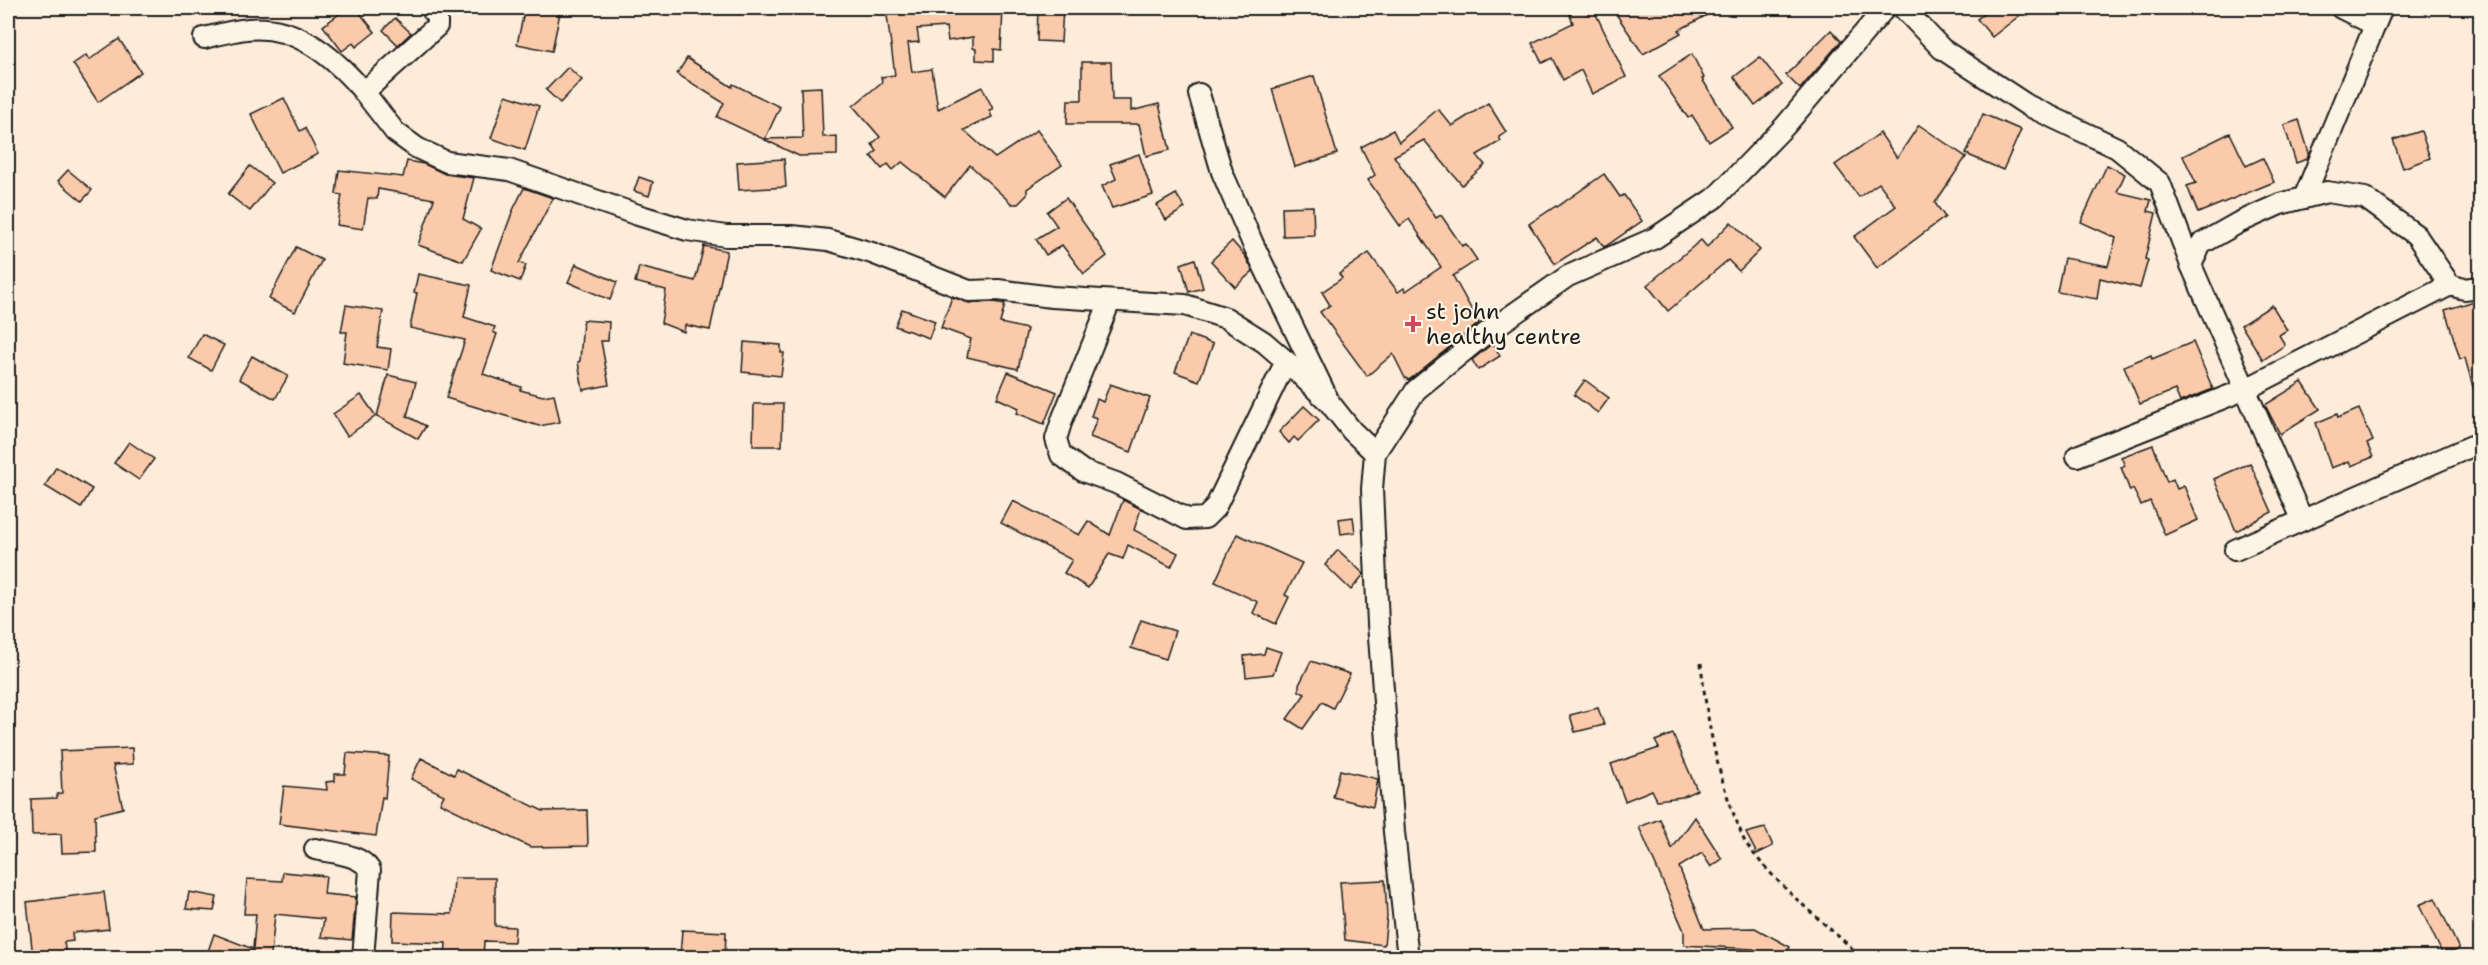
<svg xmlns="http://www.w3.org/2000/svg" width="2488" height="965" font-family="'Shantell Sans',sans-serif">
  <rect width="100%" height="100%" fill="#fcecd9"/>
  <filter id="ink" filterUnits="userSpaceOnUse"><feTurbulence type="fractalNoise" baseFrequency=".0167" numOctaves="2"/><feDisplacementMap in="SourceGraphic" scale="12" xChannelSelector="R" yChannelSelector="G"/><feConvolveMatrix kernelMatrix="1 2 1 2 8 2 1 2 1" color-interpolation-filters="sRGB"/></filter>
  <g filter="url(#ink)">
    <g fill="#fbcaaa" stroke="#1c1c1c" stroke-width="1.5">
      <polygon points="335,8 356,8 375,32 356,47 353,43 342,51 323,26 339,14"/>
      <polygon points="525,8 561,8 552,51 517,44"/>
      <polygon points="886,8 1003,8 1001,50 994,49 994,61 976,60 976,49 973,48 973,37 948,41 946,27 917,29 919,42 908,43 912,72 932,69 938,109 982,87 993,109 989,110 992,117 964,130 995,158 1037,130 1062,165 1027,189 1027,195 1018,204 1012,204 970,165 945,197 902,162 893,170 888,164 882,169 871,156 877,151 872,144 880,137 853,106 882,82 881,77 895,75"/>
      <polygon points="1038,8 1063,8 1061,42 1037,41"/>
      <polygon points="1567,8 1593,8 1626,77 1592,94 1581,70 1563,80 1552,58 1542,63 1532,43 1573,23"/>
      <polygon points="1612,8 1720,8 1679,30 1681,33 1643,54"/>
      <polygon points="1992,8 2029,8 1992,37 1977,19"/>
      <polygon points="395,18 411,33 398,45 383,30"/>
      <polygon points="1831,30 1841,41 1800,89 1786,75"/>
      <polygon points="119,39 141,72 98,102 73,64 86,55 89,60"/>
      <polygon points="1692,54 1704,78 1702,79 1732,127 1709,142 1692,115 1688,118 1659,76"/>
      <polygon points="1760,57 1782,85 1755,106 1734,77"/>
      <polygon points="687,58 732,87 733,84 780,107 765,139 803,138 801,88 821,87 823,137 837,136 837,155 799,156 717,117 724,103 677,74"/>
      <polygon points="1082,62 1111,62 1112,100 1131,100 1131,111 1159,104 1170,150 1146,156 1139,124 1067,124 1068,100 1082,100"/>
      <polygon points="568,67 582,80 560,103 546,90"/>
      <polygon points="1314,76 1337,154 1295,167 1272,89"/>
      <polygon points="506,95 539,106 525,150 491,138"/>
      <polygon points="284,98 300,131 305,128 318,154 280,173 251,114"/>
      <polygon points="1488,103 1506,132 1499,137 1501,141 1477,155 1485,165 1462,185 1424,140 1394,156 1436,218 1441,215 1462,246 1466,244 1477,260 1453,276 1479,323 1409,380 1405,378 1393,354 1367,376 1320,312 1330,305 1322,292 1342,278 1339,274 1369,253 1398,292 1404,288 1406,291 1441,267 1409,219 1400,226 1368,180 1375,175 1361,147 1393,130 1399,142 1438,109 1452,126"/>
      <polygon points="1983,114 2021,130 2003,170 1966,154"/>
      <polygon points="2299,120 2309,153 2307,159 2296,163 2284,125"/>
      <polygon points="1919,125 1966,157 1935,203 1945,217 1877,268 1854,237 1896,206 1879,183 1859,197 1835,165 1880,133 1897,158"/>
      <polygon points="2421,131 2430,158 2403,168 2393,140"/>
      <polygon points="2230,133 2246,166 2263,158 2274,182 2198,213 2187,186 2196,183 2183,156"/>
      <polygon points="1139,154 1153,195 1112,208 1102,186 1116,179 1110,164"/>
      <polygon points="784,159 786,187 739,190 737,162"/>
      <polygon points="407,161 424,164 445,174 474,178 463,219 481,229 463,261 418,245 434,199 378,189 377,199 368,198 363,229 337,225 342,195 336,194 339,170 403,177"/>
      <polygon points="2107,165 2125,174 2117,192 2151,200 2148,211 2156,213 2145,259 2148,260 2140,288 2100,278 2097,299 2057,292 2064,258 2108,266 2116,238 2081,222"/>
      <polygon points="250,166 272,183 250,211 228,194"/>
      <polygon points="68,170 92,190 82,201 58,181"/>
      <polygon points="1604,174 1620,197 1624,195 1642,221 1606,246 1604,247 1597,237 1555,264 1529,224 1556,206 1557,207"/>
      <polygon points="639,177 653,182 649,196 634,191"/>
      <polygon points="524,188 553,198 519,263 526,265 520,281 491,270 513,210"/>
      <polygon points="1176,194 1185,208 1166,220 1157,205"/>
      <polygon points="1066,198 1107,256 1084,274 1062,245 1046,255 1036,239 1057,226 1047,212"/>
      <polygon points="1313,206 1314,235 1283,236 1282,207"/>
      <polygon points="1731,222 1760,250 1739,271 1728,260 1668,311 1647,285 1701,240 1707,247"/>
      <polygon points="1232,241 1245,256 1253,271 1235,287 1211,261"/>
      <polygon points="704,246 727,251 710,330 685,325 684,332 661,323 666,290 635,282 639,267 695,281"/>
      <polygon points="296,247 322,260 295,312 269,299"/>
      <polygon points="1195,259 1203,288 1189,292 1181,264"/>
      <polygon points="576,264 617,282 610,300 568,282"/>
      <polygon points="418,274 471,285 464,317 495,327 493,332 497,334 483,374 521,387 520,390 543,396 554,394 560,422 539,426 446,398 465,340 410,328 417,293 414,293"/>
      <polygon points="952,297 969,303 994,302 1005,304 1000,323 1027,329 1018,369 967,357 971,339 941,328"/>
      <polygon points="2481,299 2481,397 2476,398 2465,358 2460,359 2445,310"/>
      <polygon points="346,305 383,311 377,347 391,349 388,370 343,363 347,332 341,332"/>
      <polygon points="2272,305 2287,330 2279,335 2285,345 2263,360 2241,325"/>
      <polygon points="902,309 935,321 929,338 895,326"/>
      <polygon points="583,320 609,322 608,341 601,341 609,385 583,390 578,362 580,361"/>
      <polygon points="202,334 224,345 211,370 189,358"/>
      <polygon points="1189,335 1213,344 1199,381 1175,372"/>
      <polygon points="744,342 781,345 781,353 784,353 781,376 742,372"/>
      <polygon points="2193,342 2213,389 2180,402 2175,390 2140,404 2124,366 2151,355 2152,359"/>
      <polygon points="1493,343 1500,356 1478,370 1472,360"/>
      <polygon points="252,356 288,376 275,399 239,379"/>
      <polygon points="1008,372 1057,392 1044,424 1017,413 1019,408 997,398"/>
      <polygon points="388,375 416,382 407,416 426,426 418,439 377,416"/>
      <polygon points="1585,380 1609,398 1598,413 1574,395"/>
      <polygon points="2302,382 2320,409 2280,434 2265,405"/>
      <polygon points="1110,384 1150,398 1131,452 1090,437 1097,418 1091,416 1097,399 1103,402"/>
      <polygon points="361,395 376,416 347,436 333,414"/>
      <polygon points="754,404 783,404 782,446 753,446"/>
      <polygon points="1304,406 1319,420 1298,441 1294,437 1289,443 1279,432"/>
      <polygon points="2359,409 2373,441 2367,444 2373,457 2351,466 2349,461 2331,468 2316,423 2337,414 2338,418"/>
      <polygon points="129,442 154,459 139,480 114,463"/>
      <polygon points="2153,445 2167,482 2173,479 2177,489 2184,486 2198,520 2165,535 2150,501 2141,505 2133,489 2130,491 2121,467 2125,466 2121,457"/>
      <polygon points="2250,463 2272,512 2236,531 2214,479"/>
      <polygon points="56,467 92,489 81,508 45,486"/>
      <polygon points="1123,500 1141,509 1134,530 1178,553 1171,567 1128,545 1123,559 1109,554 1088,588 1064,573 1072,560 1001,523 1013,501 1079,535 1088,521 1110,535"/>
      <polygon points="1353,517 1355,532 1341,534 1339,519"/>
      <polygon points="1237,534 1302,563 1285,595 1289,597 1276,624 1253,613 1258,602 1215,582"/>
      <polygon points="1338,550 1364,574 1351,590 1325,565"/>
      <polygon points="1141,620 1175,631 1166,659 1131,648"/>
      <polygon points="1266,647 1281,652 1273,674 1246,677 1244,656 1264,654"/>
      <polygon points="1311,661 1350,674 1333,708 1322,702 1303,729 1287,719 1305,694 1299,691 1299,685"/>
      <polygon points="1598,708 1604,725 1575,732 1570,715"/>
      <polygon points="1673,734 1697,790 1682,797 1657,800 1652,790 1625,801 1611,764 1659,748 1655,741"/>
      <polygon points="132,748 133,764 113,765 123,808 95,815 96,852 62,853 61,834 32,835 31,799 57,798 57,794 62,793 60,751"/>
      <polygon points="347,753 389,756 385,798 382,797 376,836 279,824 284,786 327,790 326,782 335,781 335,774 345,774"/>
      <polygon points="421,758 454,775 457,769 543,811 587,810 588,846 530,847 440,803 444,795 411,779"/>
      <polygon points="1340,770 1378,779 1373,807 1333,797"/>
      <polygon points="1695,817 1722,859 1711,867 1702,853 1679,867 1704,929 1755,928 1790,947 1784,957 1769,957 1753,949 1684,945 1684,931 1639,827 1660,819 1672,849"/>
      <polygon points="1765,828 1773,846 1757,854 1746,833"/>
      <polygon points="283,872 326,876 324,894 356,897 352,940 321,937 324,919 275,914 271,955 273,957 206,957 214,934 253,949 256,914 244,914 247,879 282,881"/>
      <polygon points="454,878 495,878 495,926 515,927 514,942 484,941 483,957 445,957 446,943 392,941 393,912 452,914"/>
      <polygon points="1385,880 1387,916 1384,945 1345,940 1340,882"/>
      <polygon points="104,892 109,929 72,933 73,941 64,942 66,955 33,957 27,902"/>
      <polygon points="189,892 217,897 214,911 186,909"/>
      <polygon points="2435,898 2459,949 2444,957 2419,905"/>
      <polygon points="682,930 726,932 725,957 680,957"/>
    </g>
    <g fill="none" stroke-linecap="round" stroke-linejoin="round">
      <defs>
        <g id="street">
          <polyline points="431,8 437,18 437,26 364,92 395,132 417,148 447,162 509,170 638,215 687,230 726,236 792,236 828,240 872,253 969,291 998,290 1052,297 1185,305 1226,318 1264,342 1286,361 1329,402 1352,431 1375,453"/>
          <polyline points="1903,8 1942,49 2027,105 2117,148 2160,183 2191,265"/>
          <polyline points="2341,8 2373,24"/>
          <path d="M 204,38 C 216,35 228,32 240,30 C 293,21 332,55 364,92"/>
          <polyline points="1199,94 1222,172 1253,244 1325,393"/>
          <polyline points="2304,198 2382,8"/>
          <polyline points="1110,301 1062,420 1056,439 1061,455 1083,471 1116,483 1187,519 1205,518 1215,508 1286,361"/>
          <polyline points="2077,456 2246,389 2450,285"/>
          <polyline points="2302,519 2191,265 2201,244 2238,223 2280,204 2327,192 2365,198 2416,235 2450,285 2464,289 2480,287"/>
          <polyline points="2235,550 2472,446"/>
          <path d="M 315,849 C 333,853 360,854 370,870 L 363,958"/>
          <polyline points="1408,958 1394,832 1378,624 1372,489 1375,453 1416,390 1485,334 1568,276 1655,238 1716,197 1785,126 1885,8"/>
        </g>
      </defs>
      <use href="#street" stroke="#1c1c1c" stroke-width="24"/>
      <path stroke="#1c1c1c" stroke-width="3" stroke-dasharray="4.5 4.5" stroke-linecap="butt" d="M 1701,663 C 1706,716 1716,770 1736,820 C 1740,828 1742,838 1747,845 C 1779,888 1823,922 1863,958"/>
      <use href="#street" stroke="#fcf5e5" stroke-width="20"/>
    </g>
  </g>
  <path fill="#d1495b" stroke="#fcf5e5" stroke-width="2" d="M1410 315h6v6h6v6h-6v6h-6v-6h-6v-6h6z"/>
  <g text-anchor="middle" stroke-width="4.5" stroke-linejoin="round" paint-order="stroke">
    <g font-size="22" fill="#1c1c1c" stroke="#fcf5e5" text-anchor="start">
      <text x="1426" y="319">st john<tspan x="1426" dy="25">healthy centre</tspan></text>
    </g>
  </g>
  <rect width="2488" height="965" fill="none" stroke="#fcf5e5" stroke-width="30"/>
  <rect x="15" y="15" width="2458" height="935" fill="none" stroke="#1c1c1c" stroke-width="2" filter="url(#ink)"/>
</svg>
